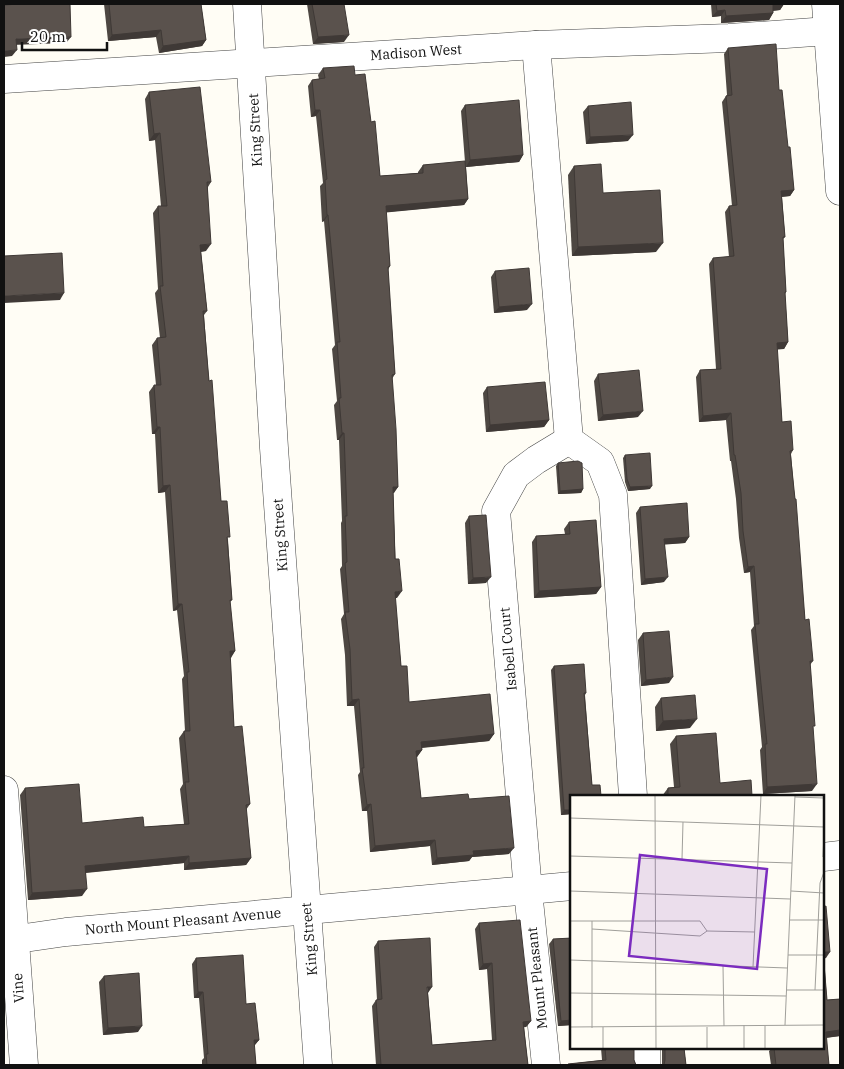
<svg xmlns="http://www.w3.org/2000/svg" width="844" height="1069" font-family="'IBM Plex Serif',serif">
  <rect width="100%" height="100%" fill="#fffdf5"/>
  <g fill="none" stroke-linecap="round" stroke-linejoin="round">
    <defs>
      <g id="minor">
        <polyline points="247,4 274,448 318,1065"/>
        <polyline points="826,4 840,191"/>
        <polyline points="536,45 569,440 600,462 613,495 633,796"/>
        <polyline points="4,79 536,45 729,38 828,31"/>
        <polyline points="4,790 24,1065"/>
        <polyline points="823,857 840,855"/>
        <polyline points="4,941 66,932 572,886"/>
        <polyline points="646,1048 646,1065"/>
        <polyline points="546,1065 528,891 496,511 516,475 536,460 569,440"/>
      </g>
    </defs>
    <use href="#minor" stroke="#444" stroke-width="29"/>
    <use href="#minor" stroke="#fff" stroke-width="28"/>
  </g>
  <g fill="#4d4742">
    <polygon points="104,4 201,4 206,40 202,46 159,53 156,37 108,41"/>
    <polygon points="307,4 344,4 344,42 313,44"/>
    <polygon points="711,4 784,4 780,10 773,11 773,13 769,20 721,23 721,16 712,17"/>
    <polygon points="728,48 779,90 794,190 790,196 782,197 785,237 783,239 786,292 785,294 788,342 784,349 777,349 782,422 793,450 791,454 805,620 813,661 810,665 813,729 812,791 763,794 760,750 762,747 751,630 754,626 750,572 744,573 739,538 736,499 731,461 730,461 726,420 699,422 696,377 700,370 716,369 709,264 713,258 729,257 725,212 729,206 732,206 722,102 726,96 727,95 724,54"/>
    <polygon points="323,68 355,75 371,122 380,176 418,173 418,172 423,165 465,162 461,111 465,105 523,155 519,162 466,167 468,199 464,205 386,212 390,266 388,270 395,374 392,379 398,487 393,493 397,598 395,598 401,666 409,702 494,734 489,741 422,748 422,750 417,757 416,757 421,798 469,799 509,854 472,857 469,861 432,865 430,846 370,852 367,811 362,811 358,775 360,772 354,706 347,706 345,655 341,619 344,614 340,569 342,566 341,523 342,521 339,440 337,440 334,405 337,401 332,349 335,345 324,221 322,222 320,186 323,183 316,116 311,117 308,86 312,80 319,79 318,75"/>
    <polygon points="149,92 211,182 208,187 206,251 201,252 207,311 204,315 209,381 221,501 228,540 232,600 230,602 235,651 230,658 234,727 250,804 246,810 251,858 246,865 184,870 184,863 86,873 82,896 28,900 20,795 25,788 82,823 144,827 184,824 180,789 183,784 179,738 184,731 185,731 182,679 184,676 177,610 173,611 165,492 158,493 155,434 152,434 149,392 154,385 156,385 152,345 157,338 160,338 155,293 158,289 153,213 158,206 161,206 155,140 149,141 145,99"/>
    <polygon points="588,106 628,141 586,144 583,112"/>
    <polygon points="574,166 603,193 656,252 572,256 568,175"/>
    <polygon points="495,271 527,310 494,313 491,277"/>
    <polygon points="598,374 638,417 598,421 594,381"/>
    <polygon points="487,387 549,420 544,427 486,432 483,393"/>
    <polygon points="625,455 650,489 628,491 625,482 623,458"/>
    <polygon points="558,463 583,489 581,493 558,494 556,466"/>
    <polygon points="640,507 689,537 685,543 665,544 664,582 641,585 636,513"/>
    <polygon points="469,516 486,583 468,584 465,523"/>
    <polygon points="569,522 601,587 596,594 534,598 532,542 536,536 565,534 564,529"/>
    <polygon points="643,633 669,683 641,686 638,640"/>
    <polygon points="554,666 586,693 585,695 592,785 572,814 561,815 551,670"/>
    <polygon points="661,698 690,728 656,731 655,707"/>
    <polygon points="676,736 720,783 752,796 662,796 668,788 674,787 670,744"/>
    <polygon points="823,907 826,958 824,958 827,1000 840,999 840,1036 826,1038 829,1065 771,1065 769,1051 772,1048 823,1048"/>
    <polygon points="479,923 531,1021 526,1027 524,1027 528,1065 376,1065 372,1006 376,1000 377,1000 374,947 378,941 428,993 432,1045 492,1040 487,969 479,970 475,929"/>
    <polygon points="572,938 572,1025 558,1026 549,944 553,939"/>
    <polygon points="196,958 246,1004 259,1040 254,1046 256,1065 202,1065 202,1060 204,1058 199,998 194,998 192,964"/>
    <polygon points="104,976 138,1032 103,1035 99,982"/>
    <polygon points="601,1048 634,1048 634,1060 636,1065 567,1065 568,1064 602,1060"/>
    <polygon points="662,1048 684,1048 686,1065 662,1065"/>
  </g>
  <g fill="#3f3936">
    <polygon points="784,4 780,10 768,11 773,5"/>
    <polygon points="725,10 721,16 712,17 717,11"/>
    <polygon points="773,13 769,20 721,23 726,16"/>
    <polygon points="161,30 156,37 108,41 112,35"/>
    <polygon points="349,35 344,42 313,44 318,37"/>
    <polygon points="71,37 66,43 12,45 16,39"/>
    <polygon points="206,40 202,46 159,53 163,46"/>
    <polygon points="17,50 12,56 4,57 4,51"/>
    <polygon points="315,110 320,110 316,116 311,117"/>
    <polygon points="160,133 155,140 149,141 154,134"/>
    <polygon points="633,135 628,141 586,144 590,137"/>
    <polygon points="523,155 519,162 466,167 470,160"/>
    <polygon points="794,190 790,196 777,197 781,191"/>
    <polygon points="468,199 464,205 381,213 386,206"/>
    <polygon points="327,215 328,215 324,221 322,222"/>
    <polygon points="663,243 656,252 572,256 578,247"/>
    <polygon points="211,244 206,251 195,252 200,245"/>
    <polygon points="64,293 60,300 4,303 4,296"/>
    <polygon points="532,304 527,310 494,313 499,307"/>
    <polygon points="788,342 784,349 772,350 777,343"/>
    <polygon points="643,411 638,417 598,421 603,415"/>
    <polygon points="731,413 726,420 699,422 703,416"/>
    <polygon points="549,420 544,427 486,432 490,425"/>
    <polygon points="157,427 160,427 155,434 152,434"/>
    <polygon points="342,433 344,433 339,440 337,440"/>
    <polygon points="170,485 165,492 158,493 163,486"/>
    <polygon points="652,486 650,489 628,491 630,487"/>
    <polygon points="393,487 398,487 394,493 388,494"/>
    <polygon points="583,489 581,493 558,494 560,491"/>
    <polygon points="689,537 685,543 660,545 664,539"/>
    <polygon points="754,566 750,572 744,573 748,567"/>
    <polygon points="491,577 486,583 468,584 473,578"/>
    <polygon points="668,577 664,582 641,585 645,579"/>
    <polygon points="601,587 596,594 534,598 539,591"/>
    <polygon points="402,591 397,598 390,598 395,592"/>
    <polygon points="178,604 182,604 177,610 173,611"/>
    <polygon points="230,651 235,651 231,658 225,658"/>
    <polygon points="673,677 669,683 641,686 646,680"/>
    <polygon points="359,699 354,706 347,706 352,700"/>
    <polygon points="697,719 690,728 656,731 663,721"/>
    <polygon points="494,734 489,741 417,748 421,742"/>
    <polygon points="422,750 417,757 411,757 416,751"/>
    <polygon points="817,784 812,791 763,794 767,787"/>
    <polygon points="371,804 367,811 362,811 367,805"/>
    <polygon points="564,810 572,810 572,814 561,815"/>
    <polygon points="435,840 430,846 370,852 375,846"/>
    <polygon points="514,848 509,854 472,857 469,861 432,865 437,858 473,851"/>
    <polygon points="189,856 184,863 81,873 85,866"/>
    <polygon points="251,858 246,865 184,870 189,863"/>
    <polygon points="87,889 82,896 28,900 32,893"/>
    <polygon points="823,952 830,952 826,958 823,959"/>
    <polygon points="492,963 487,969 479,970 483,964"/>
    <polygon points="427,987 432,987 428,993"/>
    <polygon points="198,992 203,992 199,998 194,998"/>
    <polygon points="572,1020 572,1025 558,1026 561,1021"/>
    <polygon points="531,1021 526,1027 519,1028 523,1022"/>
    <polygon points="142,1026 138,1032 103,1035 108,1028"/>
    <polygon points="840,1030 840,1036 823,1038 826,1032"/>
    <polygon points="254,1040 259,1040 254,1046"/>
  </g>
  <g fill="#5a524d" stroke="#3f3936">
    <polygon points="20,4 70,4 71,37 16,39 17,50 4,51 4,5"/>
    <polygon points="109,4 201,4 206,40 163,46 161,30 112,35"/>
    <polygon points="312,4 344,4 349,35 318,37"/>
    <polygon points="716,4 782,4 773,5 773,13 726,16 725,10 717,11"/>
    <polygon points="776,44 779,90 782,90 788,147 790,147 794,190 781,191 785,237 783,237 786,292 785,292 788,342 777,343 782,422 791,421 793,450 790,451 795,499 796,499 805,620 809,619 813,661 810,661 815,726 813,726 817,784 767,787 765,744 767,744 755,624 759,624 754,566 748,567 743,531 741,493 735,455 734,455 731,413 703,416 700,370 721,369 713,258 734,256 729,206 737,205 726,96 732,95 728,48"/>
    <polygon points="354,66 355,75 365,74 371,122 375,121 380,176 423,173 423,165 465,161 468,199 386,206 390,266 388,267 395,374 392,375 396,429 398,487 393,487 395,559 399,559 402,591 395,592 401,666 407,666 409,702 490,694 494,734 421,742 422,750 416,751 421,798 468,794 469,799 509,796 514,848 473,851 474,855 437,858 435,840 375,846 371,804 367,805 362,768 364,768 359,699 352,700 350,649 345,612 349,612 345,563 347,562 345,516 347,516 344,433 342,433 339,398 341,398 337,342 340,342 328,215 327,215 325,180 327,179 320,110 315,110 312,80 325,78 323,68"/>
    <polygon points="200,87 211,182 207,182 211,244 200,245 207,311 203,311 209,381 212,380 221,501 227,501 230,537 227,537 232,600 230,600 235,651 230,651 234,727 242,726 250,804 246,805 251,858 189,863 189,856 85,866 87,889 32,893 25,788 79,784 82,823 143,817 144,827 189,824 185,782 189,782 184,731 190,731 187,672 189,672 182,604 178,604 170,485 163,486 160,427 157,427 154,385 161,385 157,338 166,337 160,286 163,286 158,206 167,206 160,133 154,134 149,92"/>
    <polygon points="519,100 523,155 470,160 465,105"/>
    <polygon points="631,102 633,135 590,137 588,106"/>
    <polygon points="601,164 603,193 660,190 663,243 578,247 574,166"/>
    <polygon points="62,253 64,293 4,296 4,256"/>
    <polygon points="529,268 532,304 499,307 495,271"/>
    <polygon points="639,370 643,411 603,415 598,374"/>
    <polygon points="545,382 549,420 490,425 487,387"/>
    <polygon points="650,453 652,486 630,487 627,479 625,455"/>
    <polygon points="578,461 582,463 583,489 560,491 558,463"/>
    <polygon points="687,503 689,537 664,539 668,577 645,579 640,507"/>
    <polygon points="486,515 491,577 473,578 469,516"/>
    <polygon points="596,520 601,587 539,591 536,536 570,534 569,522"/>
    <polygon points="669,631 673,677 646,680 643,633"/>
    <polygon points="584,664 586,693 584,693 592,785 600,785 601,796 572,796 572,810 564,810 554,666"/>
    <polygon points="695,695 697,719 663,721 661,698"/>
    <polygon points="716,733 720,783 751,780 752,796 668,796 668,788 680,787 676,736"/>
    <polygon points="826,906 830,952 823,952 827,1000 840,999 840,1030 826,1032 829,1065 776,1065 774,1048 823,1048 823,907"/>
    <polygon points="520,920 531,1021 523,1022 528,1065 381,1065 376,1000 382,999 378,941 430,938 432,987 427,987 432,1045 496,1040 492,963 483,964 479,923"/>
    <polygon points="572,938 572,1020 561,1021 553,939"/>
    <polygon points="243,955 246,1004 255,1003 259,1040 254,1040 256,1065 207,1065 206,1054 208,1054 203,992 198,992 196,958"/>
    <polygon points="139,973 142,1026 108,1028 104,976"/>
    <polygon points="605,1048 634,1048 634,1060 636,1065 568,1065 568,1064 606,1060"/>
    <polygon points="665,1048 684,1048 686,1065 664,1065 665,1060"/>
  </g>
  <g text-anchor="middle" stroke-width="5" stroke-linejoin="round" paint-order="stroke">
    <g font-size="14" fill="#111" stroke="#fff">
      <text transform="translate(416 52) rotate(-4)" y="5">Madison West</text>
      <text transform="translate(255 130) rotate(-93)" y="5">King Street</text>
      <text transform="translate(280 535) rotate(-94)" y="5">King Street</text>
      <text transform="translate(508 649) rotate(-95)" y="5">Isabell Court</text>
      <text transform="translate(183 921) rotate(-5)" y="5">North Mount Pleasant Avenue</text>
      <text transform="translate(309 939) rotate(-95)" y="5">King Street</text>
      <text transform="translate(537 978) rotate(-96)" y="5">Mount Pleasant</text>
      <text transform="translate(18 988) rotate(-94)" y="5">Vine</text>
    </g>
  </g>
  <g transform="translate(570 795)">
    <rect width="254" height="254" fill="#fffdf5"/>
    <path fill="none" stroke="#a09f9a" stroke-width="1" d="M 85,0 L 86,253M 225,2 L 254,3M 0,23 L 254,32M 0,61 L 222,68M 253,62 L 254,38M 112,64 L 113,27M 0,96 L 220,104M 221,96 L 254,98M 220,125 L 254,125M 0,126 L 130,126 L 137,136M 22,126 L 22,233M 22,134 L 130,141 L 137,136 L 185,137M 218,160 L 254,160M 0,165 L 217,173M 153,171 L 154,231M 183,172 L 191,0M 216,195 L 254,195M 245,195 L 250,88 L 254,77M 0,198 L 216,201M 215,230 L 225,0M 195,231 L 195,253M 0,232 L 254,230M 33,232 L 33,253M 137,232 L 137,253M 174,253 L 174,230"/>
    <path fill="#7b2cbf" fill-opacity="0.15" stroke="#7b2cbf" stroke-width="2.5" d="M 70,60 L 197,74 L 187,174 L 59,161 Z"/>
    <rect width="254" height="254" fill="none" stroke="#111" stroke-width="2.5"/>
  </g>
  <rect width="844" height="1069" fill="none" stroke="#111111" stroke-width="10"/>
  <path d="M22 42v8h85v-8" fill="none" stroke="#111111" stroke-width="2.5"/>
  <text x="30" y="42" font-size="15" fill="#111111" stroke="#ffffff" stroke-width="4" paint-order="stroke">20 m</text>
</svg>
